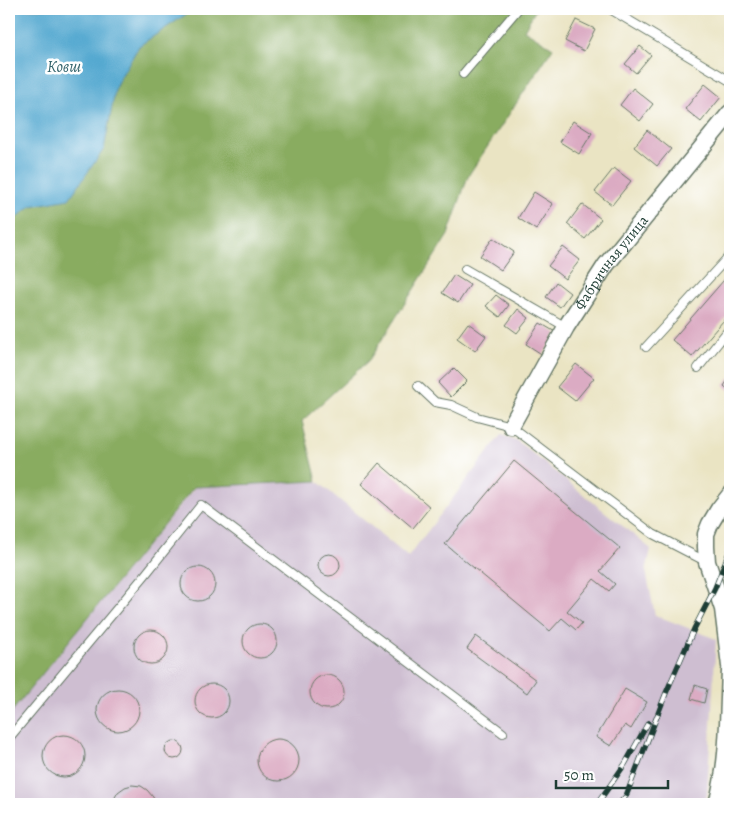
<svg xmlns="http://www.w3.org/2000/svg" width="739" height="813" font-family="Alegreya,serif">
  <rect width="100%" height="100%" fill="#fff"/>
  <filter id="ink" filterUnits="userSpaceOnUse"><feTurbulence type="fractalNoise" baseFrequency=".02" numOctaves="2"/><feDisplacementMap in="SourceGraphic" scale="10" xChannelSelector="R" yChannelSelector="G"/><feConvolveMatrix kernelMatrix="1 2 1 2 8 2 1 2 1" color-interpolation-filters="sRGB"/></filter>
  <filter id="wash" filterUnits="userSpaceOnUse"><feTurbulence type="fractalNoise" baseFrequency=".0096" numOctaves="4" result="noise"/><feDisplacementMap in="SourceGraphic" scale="20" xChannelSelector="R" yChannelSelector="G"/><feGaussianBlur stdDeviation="1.12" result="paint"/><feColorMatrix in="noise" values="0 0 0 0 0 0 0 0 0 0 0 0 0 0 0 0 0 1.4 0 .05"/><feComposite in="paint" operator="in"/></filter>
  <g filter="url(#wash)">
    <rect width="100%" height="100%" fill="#eae4c3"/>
    <polygon fill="#cebed1" points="501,435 516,440 651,549 646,571 655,615 716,639 707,796 700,804 9,804 9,715 195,487 317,481 408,557"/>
    <polygon fill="#89ac60" stroke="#54744a" points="194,9 536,9 524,30 553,48 468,176 448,235 369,360 302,421 317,481 194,487 9,715 9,224 31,206 69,198 104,149 116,85 139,46"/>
    <polygon fill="#54a9d0" stroke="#3a7382" points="9,9 194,9 139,46 116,85 104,149 69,199 31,206 9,224"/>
    <g id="blocks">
      <g fill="#dbabc3">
        <polygon points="576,20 595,29 584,51 565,41"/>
        <polygon points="640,46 651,55 636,73 625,64"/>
        <polygon points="705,84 721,97 701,122 685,109"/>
        <polygon points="633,88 653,104 640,121 620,105"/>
        <polygon points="573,121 592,133 579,154 560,142"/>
        <polygon points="647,130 671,149 657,166 634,147"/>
        <polygon points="614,168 631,181 612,205 595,192"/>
        <polygon points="534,192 553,204 536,230 518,218"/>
        <polygon points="582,204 601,219 585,239 567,224"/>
        <polygon points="493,238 514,252 501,270 480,256"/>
        <polygon points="563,247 580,260 565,279 548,266"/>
        <polygon points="730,273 730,313 692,357 672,340"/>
        <polygon points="454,275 470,285 458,303 442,293"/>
        <polygon points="556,282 570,293 560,307 546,297"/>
        <polygon points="496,295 509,305 500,317 486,306"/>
        <polygon points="518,309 529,318 517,333 506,325"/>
        <polygon points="468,323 486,336 475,351 457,338"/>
        <polygon points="540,323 557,333 543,355 526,344"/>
        <polygon points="576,364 594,378 575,401 557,387"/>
        <polygon points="454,368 467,381 451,397 438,383"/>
        <polygon points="730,377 730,391 724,386"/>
        <polygon points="514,461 620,548 600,571 615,584 609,591 594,579 567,611 582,623 576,630 562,618 550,631 445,544"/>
        <polygon points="379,463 430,507 413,528 361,484"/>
        <circle cx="329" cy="565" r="11"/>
        <circle cx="198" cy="584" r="17"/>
        <circle cx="260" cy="641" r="17"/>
        <circle cx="151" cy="647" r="17"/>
        <polygon points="476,636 536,680 527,693 467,649"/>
        <circle cx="327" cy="692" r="17"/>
        <circle cx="212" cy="701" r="17"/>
        <polygon points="695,685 707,689 704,703 691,699"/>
        <polygon points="625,689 647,702 631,729 625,725 611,746 596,737"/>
        <circle cx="118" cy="710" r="21"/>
        <circle cx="64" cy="756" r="21"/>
        <circle cx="278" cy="760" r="21"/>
        <circle cx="174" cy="750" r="9"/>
        <polygon points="132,785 141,786 147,790 153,797 155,804 113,804 114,799 118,792 125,787"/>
      </g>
    </g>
  </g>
  <g filter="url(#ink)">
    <use href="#blocks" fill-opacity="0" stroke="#676" stroke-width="1"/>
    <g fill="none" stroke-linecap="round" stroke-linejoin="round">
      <defs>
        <g id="service">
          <polyline points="610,9 730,81"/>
          <polyline points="463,74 518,9"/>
          <polyline points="465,269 566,327"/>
          <polyline points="646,347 730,255"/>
          <polyline points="698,368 730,328"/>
          <polyline points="418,386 435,402 451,405 477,417 511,426 653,534 707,562"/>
          <polyline points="9,738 145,575 201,505 503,733"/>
        </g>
        <g id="minor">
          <path id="s1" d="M 511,426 L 566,327 L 606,265 L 730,113"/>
          <polyline points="730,495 719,509 710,524 706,534 706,547 707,562 723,609 730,666"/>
          <path d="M 717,804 C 729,763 728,714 730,671"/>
        </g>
      </defs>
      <use href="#service" stroke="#676" stroke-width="10"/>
      <use href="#minor" stroke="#676" stroke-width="19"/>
      <use href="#service" stroke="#fff" stroke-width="8"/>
      <use href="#minor" stroke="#fff" stroke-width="16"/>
      <defs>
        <g id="rail">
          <polyline points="597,804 625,764 648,723"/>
          <polyline points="619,804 626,796 666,693 694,629 715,588 730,550"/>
        </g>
      </defs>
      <use href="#rail" stroke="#1f3d34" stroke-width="5.5"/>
      <use href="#rail" stroke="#fff" stroke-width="4" stroke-dasharray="11" stroke-linecap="butt"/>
    </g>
  </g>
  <g text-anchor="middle" stroke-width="5" stroke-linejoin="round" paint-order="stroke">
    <g font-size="15" fill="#1f3d34" stroke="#fff">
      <text dy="5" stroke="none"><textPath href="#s1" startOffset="192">Фабричная улица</textPath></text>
    </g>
    <g font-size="16" font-style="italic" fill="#32636b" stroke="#fff">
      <text x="64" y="72">Ковш</text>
    </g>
  </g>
  <rect width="739" height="813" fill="none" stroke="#fff" stroke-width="30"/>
  <path d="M556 780v8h112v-8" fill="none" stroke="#1f3d34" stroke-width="2.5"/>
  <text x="564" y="780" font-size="15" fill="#1f3d34" stroke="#ffffff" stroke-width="4" paint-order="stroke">50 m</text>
</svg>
